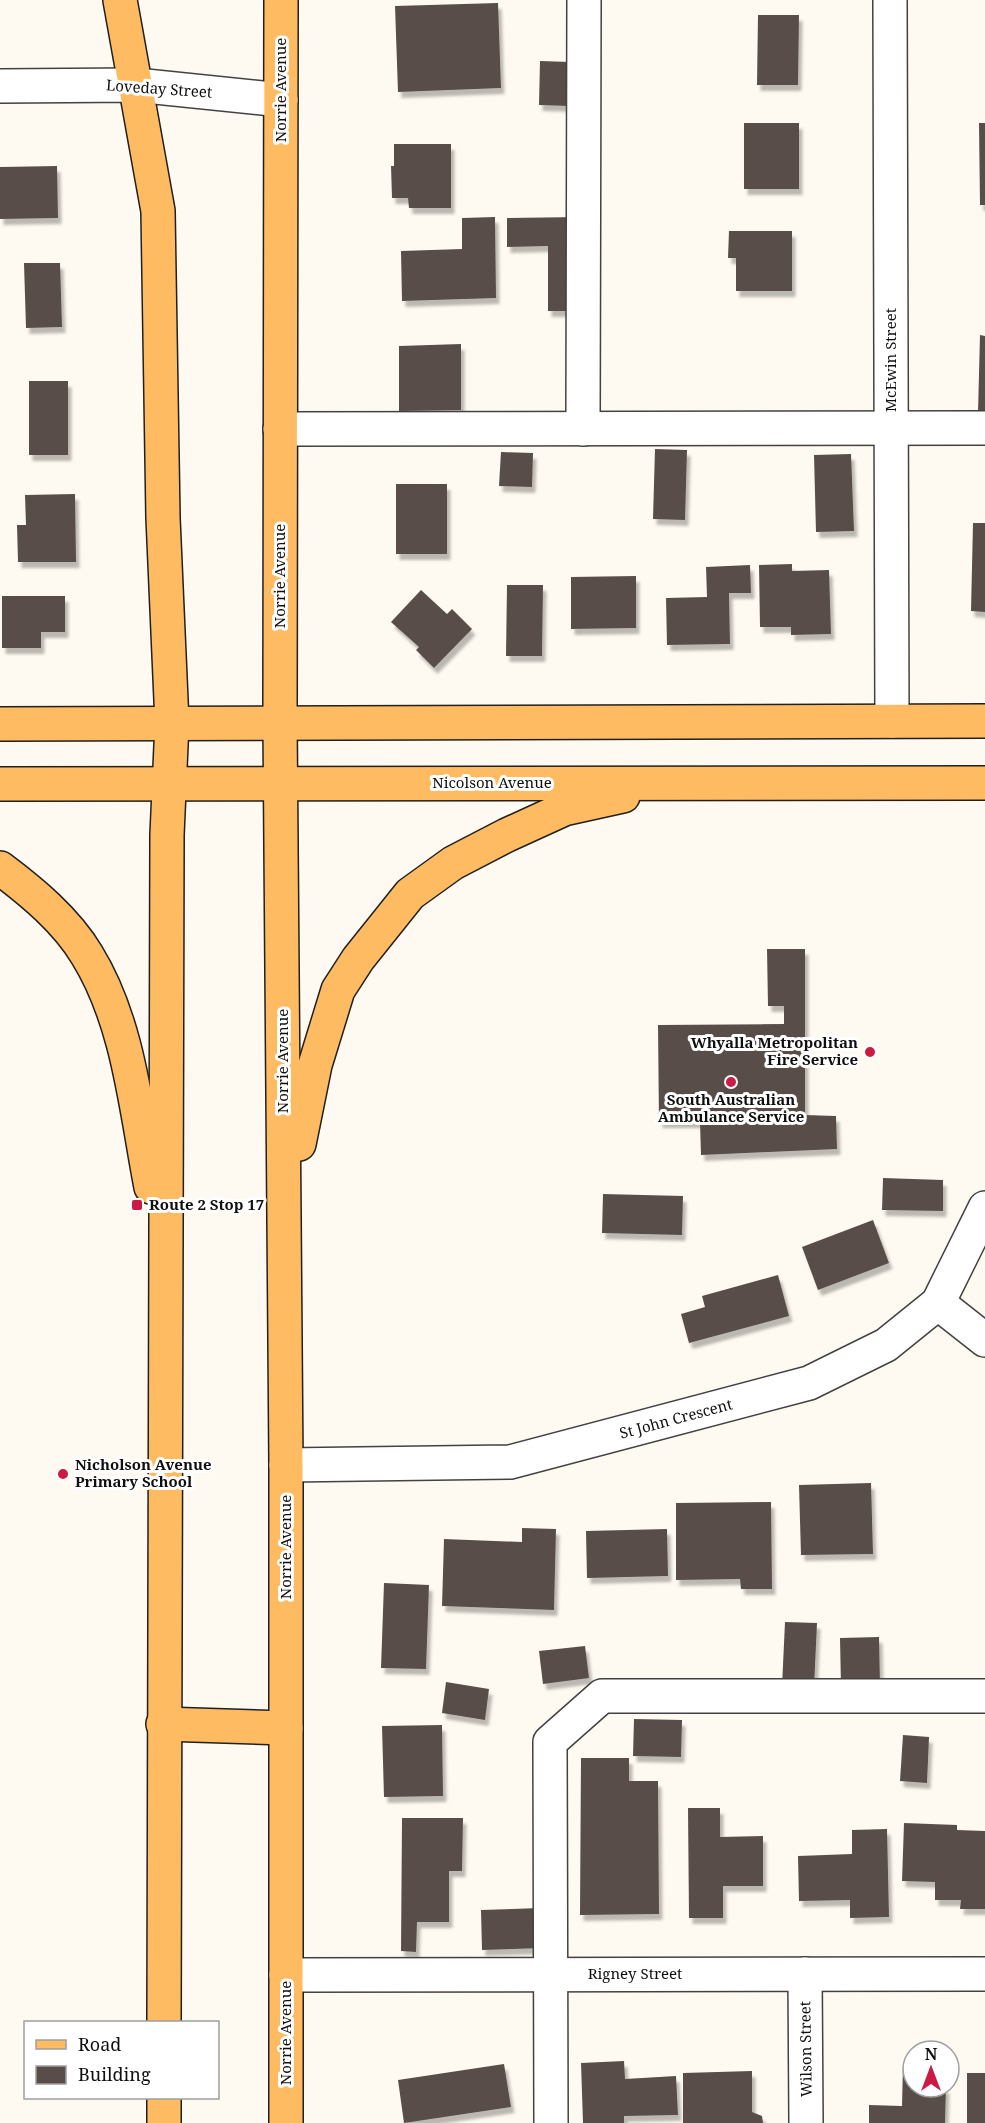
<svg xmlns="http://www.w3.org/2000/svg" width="985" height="2123" font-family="'Noto Serif',serif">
  <defs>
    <filter id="shadow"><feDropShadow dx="3.5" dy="6" stdDeviation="1.5" flood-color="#0004"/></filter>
  </defs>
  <rect width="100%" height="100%" fill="#fffaf1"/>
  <g fill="#594d4a" filter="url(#shadow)">
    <polygon points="498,3 501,88 398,92 395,6"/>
    <polygon points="758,15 799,15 798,85 757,85"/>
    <polygon points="540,61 571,62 569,106 539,105"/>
    <rect x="744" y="123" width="55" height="66"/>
    <polygon points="979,123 985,123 985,205 980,205"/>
    <polygon points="394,144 451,144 451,208 409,208 408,198 392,198 391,166 394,166"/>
    <polygon points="57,166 58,218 0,219 0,167"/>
    <polygon points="495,217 496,298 402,301 401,251 462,249 462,218"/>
    <polygon points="581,217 582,311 548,311 548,246 507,247 507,218"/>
    <polygon points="729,231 792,231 792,291 736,291 736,258 728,258"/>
    <polygon points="24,263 60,263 62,327 26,328"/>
    <polygon points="980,335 985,336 985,413 978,413"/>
    <polygon points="461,344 461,410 399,411 399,346"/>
    <rect x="29" y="381" width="39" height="74"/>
    <polygon points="655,449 687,450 685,520 653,519"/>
    <polygon points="501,452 533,453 532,487 499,486"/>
    <polygon points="851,454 854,531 816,532 814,455"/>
    <rect x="396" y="484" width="51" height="70"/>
    <polygon points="75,494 76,562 18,562 17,525 26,525 25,495"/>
    <polygon points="973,523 985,523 985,612 971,611"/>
    <polygon points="792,564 792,571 829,570 831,634 791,635 791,627 760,627 759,565"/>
    <polygon points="750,565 751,593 729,593 730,644 667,645 666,598 707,597 706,567"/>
    <polygon points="636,576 636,628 571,629 571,577"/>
    <polygon points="507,585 543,585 542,656 506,656"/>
    <polygon points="421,590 447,614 452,609 472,629 434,668 416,650 419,647 391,622"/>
    <polygon points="2,596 65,596 65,632 41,632 41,648 2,648"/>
    <polygon points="767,949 805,949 805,1115 836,1116 837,1149 701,1155 700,1122 659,1122 658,1025 784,1024 784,1006 768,1006"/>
    <polygon points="883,1178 943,1180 943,1211 882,1210"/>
    <polygon points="603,1194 683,1196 682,1235 602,1233"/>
    <polygon points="873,1220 889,1263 818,1290 802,1247"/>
    <polygon points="778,1275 789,1316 689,1343 681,1314 705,1307 702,1296"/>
    <polygon points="871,1483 873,1554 801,1555 799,1485"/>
    <polygon points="771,1502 772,1589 741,1589 740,1579 676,1580 676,1503"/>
    <polygon points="522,1528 556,1529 554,1610 442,1606 444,1539 522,1542"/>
    <polygon points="667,1529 668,1576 587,1578 586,1531"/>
    <polygon points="384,1583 429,1585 426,1669 381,1668"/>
    <polygon points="785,1622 817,1623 814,1687 782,1686"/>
    <polygon points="879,1637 880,1686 841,1686 840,1638"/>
    <polygon points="585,1646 589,1678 543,1684 539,1651"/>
    <polygon points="446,1682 489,1689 485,1720 442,1713"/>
    <polygon points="634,1719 682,1720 681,1757 633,1756"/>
    <polygon points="442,1725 443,1796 384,1797 382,1726"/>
    <polygon points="903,1735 929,1737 927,1783 900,1781"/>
    <polygon points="581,1758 629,1758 629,1781 658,1781 659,1914 580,1915"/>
    <polygon points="688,1808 720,1808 720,1837 763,1836 763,1886 723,1886 723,1918 689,1918"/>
    <polygon points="402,1818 463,1818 462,1871 449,1871 449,1922 417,1922 416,1952 401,1951"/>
    <polygon points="904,1823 957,1825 957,1830 985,1831 985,1909 960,1909 961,1900 935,1900 935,1882 902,1881"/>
    <polygon points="887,1829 889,1917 850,1918 850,1900 799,1901 798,1856 852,1854 852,1830"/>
    <polygon points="540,1908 542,1948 482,1950 481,1910"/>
    <polygon points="624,2061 625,2079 676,2076 678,2115 624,2116 624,2123 583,2123 581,2063"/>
    <polygon points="504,2064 511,2107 404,2123 398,2080"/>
    <polygon points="903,2065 913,2066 913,2087 946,2087 945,2123 869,2123 869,2105 902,2106"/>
    <polygon points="752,2071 752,2112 762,2116 763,2123 683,2123 683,2073"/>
    <rect x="967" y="2073" width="18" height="50"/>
  </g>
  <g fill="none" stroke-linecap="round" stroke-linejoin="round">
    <defs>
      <g id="minor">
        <polyline points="890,0 892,721"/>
        <polyline points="0,86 136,85 281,100"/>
        <polyline points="280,429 985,428"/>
        <polyline points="583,429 584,0"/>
        <polyline points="938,1303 985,1340"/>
        <polyline points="286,1465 510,1462 809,1383 886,1345 938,1303 985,1208"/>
        <polyline points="805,1974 806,2123"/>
        <polyline points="286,1975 985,1974"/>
        <polyline points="551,2123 550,1742 602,1696 985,1696"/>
      </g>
      <g id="major">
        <polyline points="120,0 158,211 163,518 172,723 167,835 164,2022"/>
        <polyline points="281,0 280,722 286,1465 286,2123"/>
        <polyline points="0,724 985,721"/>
        <polyline points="0,784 985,783"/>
        <path d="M 0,868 C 32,892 66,920 87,955 C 129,1023 136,1110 151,1187"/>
        <polyline points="299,1144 315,1065 338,990 358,959 410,894 453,863 507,835 564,809 623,796"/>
        <polyline points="163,1724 286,1728"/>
        <polyline points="164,2098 164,2123"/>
      </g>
    </defs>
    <use href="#minor" stroke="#424242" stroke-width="36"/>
    <use href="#major" stroke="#202020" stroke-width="36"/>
    <use href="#minor" stroke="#fff" stroke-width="33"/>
    <use href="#major" stroke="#ffbb61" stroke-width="33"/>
  </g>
  <g fill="#cb1b45" stroke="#fff" stroke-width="2">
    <circle cx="870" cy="1052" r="6"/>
    <circle cx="731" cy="1082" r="6"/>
    <rect x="131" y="1199" width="12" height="12" rx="3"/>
    <circle cx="63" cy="1474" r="6"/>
  </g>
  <g text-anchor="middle" stroke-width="6" stroke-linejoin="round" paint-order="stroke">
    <g font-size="15" fill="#0f0f0f" stroke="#fff">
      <text transform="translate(159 89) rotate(4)" y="5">Loveday Street</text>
      <text transform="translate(281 90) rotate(-90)" y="5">Norrie Avenue</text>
      <text transform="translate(891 360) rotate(-90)" y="5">McEwin Street</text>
      <text transform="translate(280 576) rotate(-90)" y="5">Norrie Avenue</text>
      <text x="492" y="788">Nicolson Avenue</text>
      <text transform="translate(283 1061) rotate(-90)" y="5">Norrie Avenue</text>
      <text transform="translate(676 1419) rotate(-15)" y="5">St John Crescent</text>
      <text transform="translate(286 1547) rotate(-90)" y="5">Norrie Avenue</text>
      <text x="635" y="1979">Rigney Street</text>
      <text transform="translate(286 2033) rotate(-90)" y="5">Norrie Avenue</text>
      <text transform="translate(806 2049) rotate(-91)" y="5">Wilson Street</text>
    </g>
    <g font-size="15" font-weight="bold" fill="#0f0f0f" stroke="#fff" text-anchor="start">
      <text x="858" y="1048" text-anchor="end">Whyalla Metropolitan<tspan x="858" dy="17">Fire Service</tspan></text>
      <text x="731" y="1105" text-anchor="middle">South Australian<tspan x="731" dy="17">Ambulance Service</tspan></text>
      <text x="149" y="1210">Route 2 Stop 17</text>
      <text x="75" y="1470">Nicholson Avenue<tspan x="75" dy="17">Primary School</tspan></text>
    </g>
  </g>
  <rect x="24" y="2021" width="195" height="78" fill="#ffffff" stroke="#9f9f9f" stroke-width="1.5"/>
  <rect x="36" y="2040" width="30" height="9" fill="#ffbb61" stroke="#9f9f9f" stroke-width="1.5"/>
  <text x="78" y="2051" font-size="18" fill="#0f0f0f">Road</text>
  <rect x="36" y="2066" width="30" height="18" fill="#594d4a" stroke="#9f9f9f" stroke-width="1.5"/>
  <text x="78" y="2081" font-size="18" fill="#0f0f0f">Building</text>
  <g transform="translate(931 2069)"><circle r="28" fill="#ffffff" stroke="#9f9f9f" stroke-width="1.5"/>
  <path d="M0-4.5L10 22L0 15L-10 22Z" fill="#cb1b45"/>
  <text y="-9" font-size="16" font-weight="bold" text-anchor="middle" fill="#0f0f0f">N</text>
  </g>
</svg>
